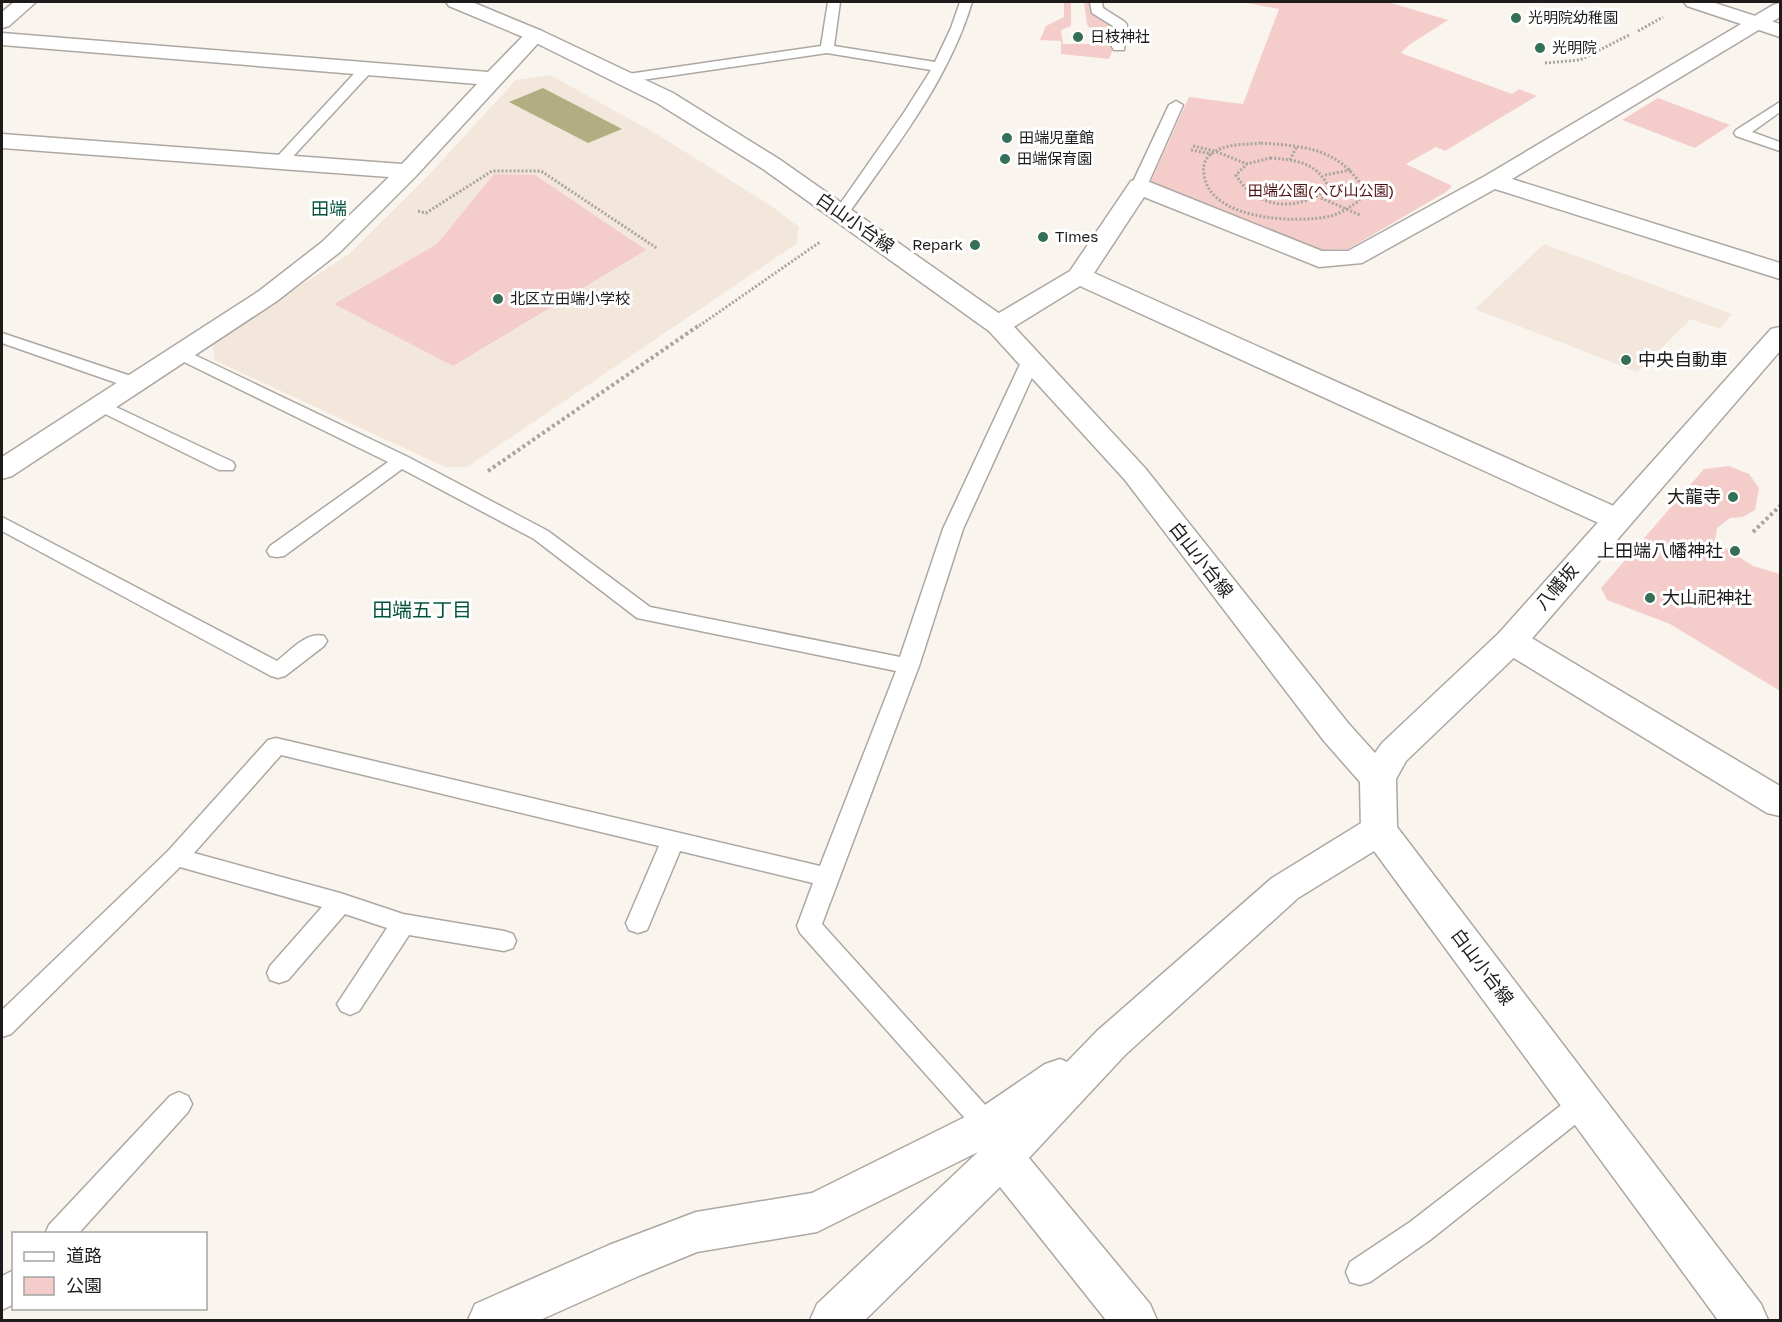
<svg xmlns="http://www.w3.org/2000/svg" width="1782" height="1322" font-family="'Golos Text','Noto Sans JP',sans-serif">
  <rect width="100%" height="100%" fill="#faf4ef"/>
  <g fill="#f3e6db">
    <polygon points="550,75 655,133 771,206 799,227 796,244 467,467 445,467 214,360 213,343 349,254 422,182 516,80"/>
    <polygon points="1544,244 1732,314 1720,329 1691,319 1637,372 1475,309"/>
  </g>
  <g fill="#f4cdca">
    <polygon points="1064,2 1071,2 1071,26 1061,30 1063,44 1097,44 1094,31 1087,25 1084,2 1092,2 1094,13 1114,25 1114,46 1109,59 1061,54 1061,41 1040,40 1046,26 1064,17"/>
    <polygon points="1247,2 1388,2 1448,20 1409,45 1401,53 1512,94 1519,89 1537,96 1445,151 1436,147 1406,164 1452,186 1446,192 1348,249 1315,250 1150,183 1189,97 1243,104 1279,9 1247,3"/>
    <polygon points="1658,98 1730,125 1695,148 1622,120"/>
    <polygon points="494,174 535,175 646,250 453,366 334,304 437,244"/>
    <polygon points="1729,466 1749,474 1759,488 1755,510 1743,517 1730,518 1717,528 1715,541 1753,566 1780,574 1780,691 1670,624 1607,600 1601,588 1704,469"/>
  </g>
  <polygon fill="#b1af82" points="543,88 622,129 588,143 509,102"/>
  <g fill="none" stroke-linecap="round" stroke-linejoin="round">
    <defs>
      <g id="lane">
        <path d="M 828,2 L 840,2 L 834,46 L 935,62 L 951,28 L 960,2 L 972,2 C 948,82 894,149 846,217 L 841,219 L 833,214 L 905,111 L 931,70 L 827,53 L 628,82 L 621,78 L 628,74 L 821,46 Z"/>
        <polygon points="1090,2 1102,2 1103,8 1125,22 1127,25 1124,50 1114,50 1112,47 1113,26 1092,13"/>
        <polygon points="368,63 375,67 373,70 286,164 276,164 274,161 276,158 363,64"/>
        <polygon points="1176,101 1183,105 1147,186 1139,191 1134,189 1131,186 1169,105"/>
        <polygon points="1780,102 1780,112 1752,132 1780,142 1780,151 1736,136 1734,133 1736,130"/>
        <polygon points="2,333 140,379 143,383 140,387 128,387 2,343"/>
        <polygon points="182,349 408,457 548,531 650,607 900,657 943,529 1022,360 1025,356 1037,356 1040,360 963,529 919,666 822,924 997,1118 1001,1126 997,1134 988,1138 979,1134 800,933 797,926 813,883 680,851 650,923 647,930 638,933 629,930 626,923 659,846 281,755 194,853 340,893 403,914 504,931 513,934 516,941 513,948 504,951 409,935 359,1011 350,1015 341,1011 337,1004 387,928 345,914 288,980 279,983 270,980 267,973 270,966 322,907 180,867 11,1034 2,1037 2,1010 168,851 268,740 276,738 820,866 896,671 637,618 534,539 402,469 284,556 277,557 270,556 267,551 270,546 388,462 176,358 173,354 176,350"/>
        <polygon points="101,400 233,462 235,466 233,470 219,470 95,409 92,405 95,401"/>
        <path d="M 2,517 L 277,661 C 290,651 307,631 324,636 L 327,641 L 324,646 L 285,676 L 278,678 L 271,676 L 2,531 Z"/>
        <polygon points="179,1092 188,1096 192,1104 188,1112 78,1234 45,1234 49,1225 170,1096"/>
        <polygon points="1582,1092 1591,1096 1595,1104 1591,1112 1430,1240 1370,1282 1360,1285 1350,1282 1346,1272 1350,1262 1410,1222 1573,1096"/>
        <polygon points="14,1270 14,1304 2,1310 2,1276"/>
      </g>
      <g id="street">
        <polygon points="14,2 36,2 9,26 2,28 2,12"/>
        <polygon points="1780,3 1780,17 1512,179 1780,263 1780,279 1495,189 1362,263 1319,267 1144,197 1094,273 1627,512 1631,519 1627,526 1616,529 1605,526 1080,286 1007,331 998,333 989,331 985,325 989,319 1070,271 1131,181 1139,179 1147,181 1322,251 1348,251 1485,176 1773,5"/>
        <polygon points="535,29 542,31 545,35 542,39 416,176 340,252 277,301 12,476 2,479 2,457 259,291 322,242 389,177 2,148 2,134 402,164 477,84 2,45 2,33 488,72 528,31"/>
        <polygon points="1511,630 1523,633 1780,786 1780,816 1767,813 1499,649 1495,641 1499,633"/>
        <polygon points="1379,816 1392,820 1397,830 1392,840 1298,898 1125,1055 1029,1158 1150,1304 1157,1320 1106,1320 1000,1187 865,1320 810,1320 817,1304 978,1152 817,1232 697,1252 641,1275 540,1320 468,1320 475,1304 609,1245 696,1212 812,1193 973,1113 1045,1064 1060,1059 1067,1062 1097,1031 1272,878 1366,820"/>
      </g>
      <g id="secondary">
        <polygon points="446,2 472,2 542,31 673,93 779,159 1007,319 1145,468 1348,723 1375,753 1382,743 1499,633 1771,329 1780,327 1780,351 1523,649 1406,761 1396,779 1397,827 1761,1304 1768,1320 1718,1320 1366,840 1361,830 1360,782 1324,741 1125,480 989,331 763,169 657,103 528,39 449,6"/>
        <polygon points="1684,2 1712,2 1780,24 1780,37 1687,6"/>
      </g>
    </defs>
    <use href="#lane" stroke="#ada7a2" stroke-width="3"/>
    <use href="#street" stroke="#ada7a2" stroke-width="3"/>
    <use href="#secondary" stroke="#ada7a2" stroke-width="3"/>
    <g stroke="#a8a4a0" stroke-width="3" stroke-dasharray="2 2" stroke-linecap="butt">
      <polyline points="1638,31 1663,17"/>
      <polyline points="1545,63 1580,60 1629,35"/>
      <path d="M 1261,143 C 1304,146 1337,148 1362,186 L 1359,201 C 1350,207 1341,213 1331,216 C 1295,224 1209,220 1204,174 C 1202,164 1207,155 1216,151 C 1229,143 1247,145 1261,143 Z"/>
      <polyline points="1193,146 1215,151 1247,164"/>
      <polyline points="1191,150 1212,154"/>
      <path d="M 1270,158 C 1296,160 1317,162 1329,188 C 1299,212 1256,210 1236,175 L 1247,164 Z"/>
      <polyline points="1290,160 1297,146"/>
      <polyline points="1325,175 1351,170"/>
      <polyline points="1321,198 1360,215"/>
      <polyline points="418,211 426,213 492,171 541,171 658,249"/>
      <polyline points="696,328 820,242"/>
    </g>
    <g stroke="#a8a4a0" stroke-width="4" stroke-dasharray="3 3" stroke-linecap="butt">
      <polyline points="488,471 698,326"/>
      <polyline points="1753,532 1780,506"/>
    </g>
    <use href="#lane" fill="#fff" fill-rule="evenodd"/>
    <use href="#street" fill="#fff" fill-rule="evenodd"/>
    <use href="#secondary" fill="#fff" fill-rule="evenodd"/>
  </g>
  <g fill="#346f58" stroke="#fff" stroke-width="2">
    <circle cx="1516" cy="18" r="6"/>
    <circle cx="1078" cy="37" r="6"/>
    <circle cx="1540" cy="48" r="6"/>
    <circle cx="1007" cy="138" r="6"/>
    <circle cx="1005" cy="159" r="6"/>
    <circle cx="1043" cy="237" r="6"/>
    <circle cx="975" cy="245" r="6"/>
    <circle cx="498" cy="299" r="6"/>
    <circle cx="1626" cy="360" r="6"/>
    <circle cx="1733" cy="497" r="6"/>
    <circle cx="1735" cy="551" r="6"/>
    <circle cx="1650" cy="598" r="6"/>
  </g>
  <g text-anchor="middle" stroke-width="6" stroke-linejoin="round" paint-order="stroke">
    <g font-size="15" fill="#1e1c1a" stroke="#fff" text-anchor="start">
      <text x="1528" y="23">光明院幼稚園</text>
      <text x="1090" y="42">日枝神社</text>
      <text x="1552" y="53">光明院</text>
      <text x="1019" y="143">田端児童館</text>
      <text x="1017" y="164">田端保育園</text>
      <text x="1055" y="242">Times</text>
      <text x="963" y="250" text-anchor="end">Repark</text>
      <text x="510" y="304">北区立田端小学校</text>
    </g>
    <g font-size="15" fill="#4e1113" stroke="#fff">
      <text x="1321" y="196">田端公園(へび山公園)</text>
    </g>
    <g font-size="18" fill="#05543d" stroke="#fff">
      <text x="329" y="215">田端</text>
    </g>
    <g font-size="18" fill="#1e1c1a" stroke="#fff">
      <text transform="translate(855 223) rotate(35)" y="6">白山小台線</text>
      <text transform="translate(1201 560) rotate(52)" y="6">白山小台線</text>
      <text transform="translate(1557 587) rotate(-49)" y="6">八幡坂</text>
      <text transform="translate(1482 967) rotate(53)" y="6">白山小台線</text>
    </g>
    <g font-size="18" fill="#1e1c1a" stroke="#fff" text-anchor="start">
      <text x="1638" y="366">中央自動車</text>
      <text x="1721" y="503" text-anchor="end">大龍寺</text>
      <text x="1723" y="557" text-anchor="end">上田端八幡神社</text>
      <text x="1662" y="604">大山祀神社</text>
    </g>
    <g font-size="20" fill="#05543d" stroke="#fff">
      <text x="422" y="617">田端五丁目</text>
    </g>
  </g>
  <rect width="1782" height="1322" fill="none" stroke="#1e1c1a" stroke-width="6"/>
  <rect x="12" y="1232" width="195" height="78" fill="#ffffff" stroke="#a5a4a3" stroke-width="1.5"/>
  <rect x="24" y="1252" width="30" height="9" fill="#ffffff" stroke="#a5a4a3" stroke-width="1.5"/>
  <text x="66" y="1262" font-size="18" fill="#1e1c1a">道路</text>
  <rect x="24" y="1277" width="30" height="18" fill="#f4cdca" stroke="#a5a4a3" stroke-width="1.5"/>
  <text x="66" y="1292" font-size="18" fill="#1e1c1a">公園</text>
</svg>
